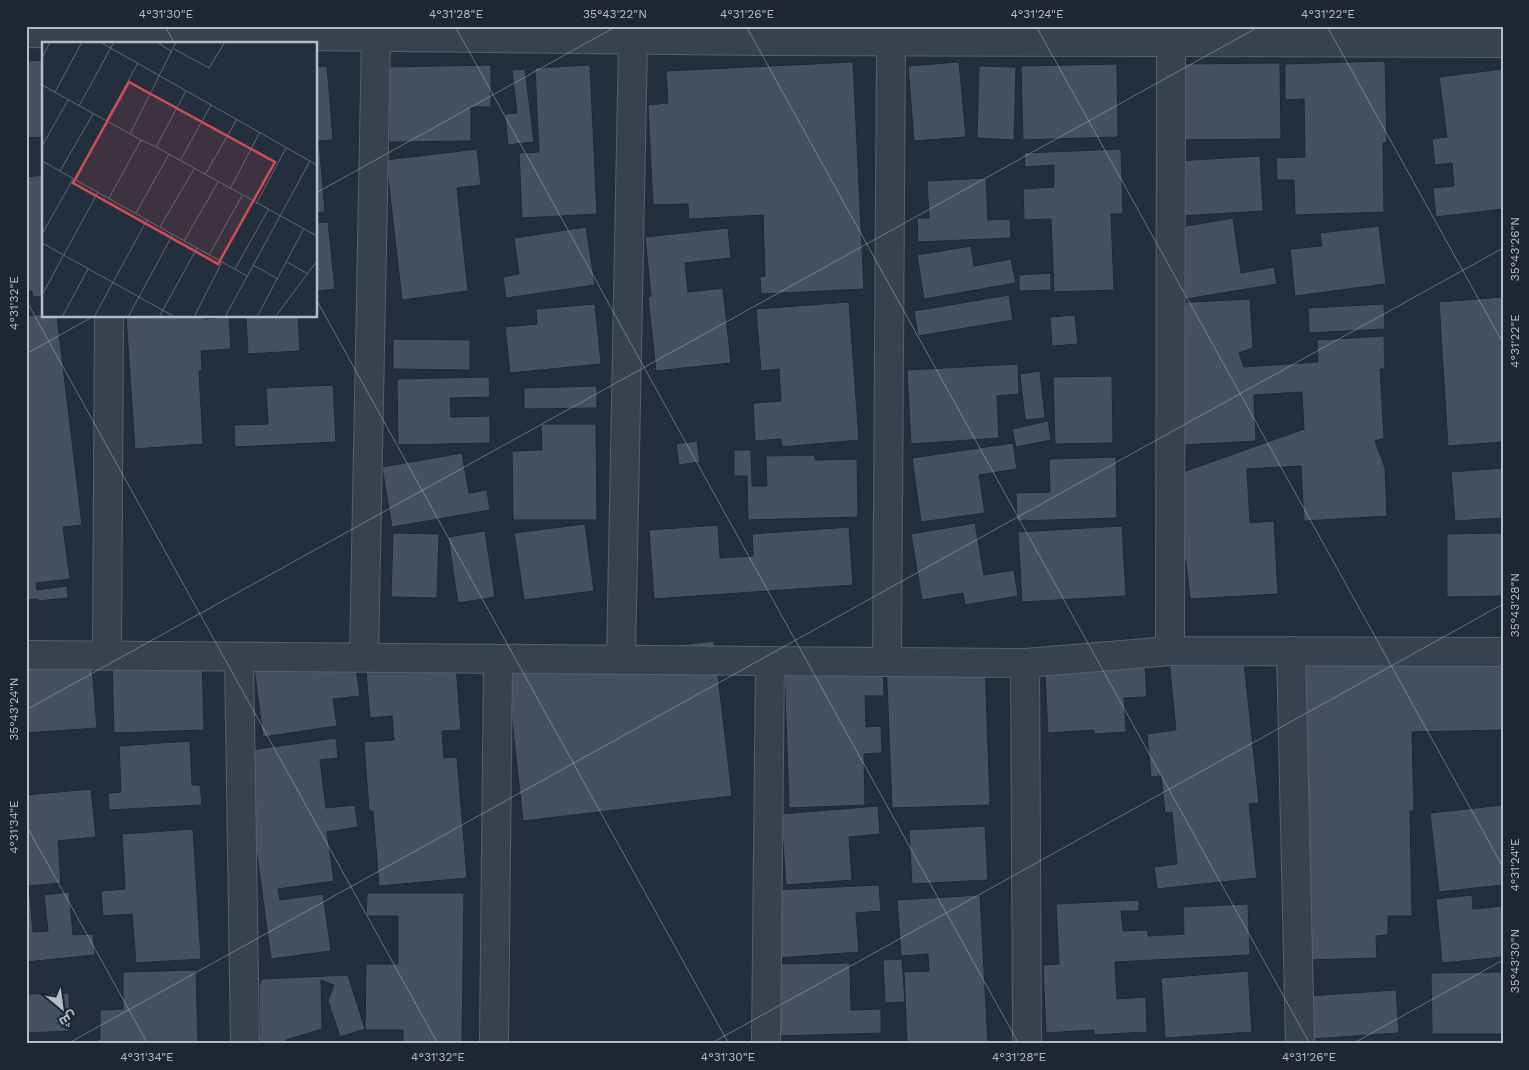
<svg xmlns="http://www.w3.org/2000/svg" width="1529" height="1070" font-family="'Work Sans',Cairo,sans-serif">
  <rect width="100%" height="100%" fill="#242f3e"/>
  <g fill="#455162" stroke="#1f2835">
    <polygon points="44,60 44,137 26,138 26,61"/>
    <polygon points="1385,61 1387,142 1383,143 1384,212 1295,215 1294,180 1277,180 1276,158 1305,157 1304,99 1285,100 1285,64"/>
    <polygon points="853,62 864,289 761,294 760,277 765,276 763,215 689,219 688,204 653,205 648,105 668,103 666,71"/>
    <polygon points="959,62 966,137 914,141 908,66"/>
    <polygon points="1280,63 1281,139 1180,140 1180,64"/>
    <polygon points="1117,64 1118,137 1023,140 1021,66"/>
    <polygon points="491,65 491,107 471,107 471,141 389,142 388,67"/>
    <polygon points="590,65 597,214 522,218 519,153 539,152 535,68"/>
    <polygon points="327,66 333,140 319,141 325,212 316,213 316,67"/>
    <polygon points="979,66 1016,67 1014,140 977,138"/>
    <polygon points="525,69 534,142 508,145 505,114 517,113 512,70"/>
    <polygon points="1503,69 1503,209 1436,217 1433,188 1454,186 1452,163 1435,165 1432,139 1447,137 1439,77"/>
    <polygon points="477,149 481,185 457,188 468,291 402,300 386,160"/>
    <polygon points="1121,149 1123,214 1111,214 1114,290 1054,292 1051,219 1024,220 1023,189 1054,187 1054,165 1025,167 1024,153"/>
    <polygon points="1260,156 1263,211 1180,216 1176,161"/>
    <polygon points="44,175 44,296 33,297 32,291 26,292 26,177"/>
    <polygon points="986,178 988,220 1010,219 1011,238 918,242 917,218 929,218 927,181"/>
    <polygon points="1233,218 1241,273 1274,267 1277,284 1186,299 1175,228"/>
    <polygon points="328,222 335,289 316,291 316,223"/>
    <polygon points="1379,226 1386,284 1295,296 1290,249 1322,246 1320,233"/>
    <polygon points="586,227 595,285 506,298 503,277 519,274 514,238"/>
    <polygon points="728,228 731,258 685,263 688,292 723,288 731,363 656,371 648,297 651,296 645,237"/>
    <polygon points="971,246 974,266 1011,259 1016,283 924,299 917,255"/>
    <polygon points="1051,273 1051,290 1019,291 1019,275"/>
    <polygon points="1009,295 1013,320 918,336 914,311"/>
    <polygon points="1503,297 1503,442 1448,446 1439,302"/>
    <polygon points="1250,299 1253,348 1239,353 1244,367 1318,362 1317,340 1384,336 1385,369 1380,369 1384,438 1375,441 1385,468 1387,516 1304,521 1301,466 1247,469 1250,523 1274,521 1278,594 1190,599 1186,561 1174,561 1169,477 1304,429 1302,392 1254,395 1256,441 1181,445 1173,303"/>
    <polygon points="849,302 859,440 782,447 781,439 755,441 753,403 781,401 779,369 761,371 756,309"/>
    <polygon points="595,304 601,364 510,373 505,327 537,324 536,309"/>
    <polygon points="1384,304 1385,329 1309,333 1308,308"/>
    <polygon points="44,314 44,316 57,316 82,525 63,527 70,579 36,583 37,590 67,586 68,598 38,601 37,599 26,600 26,316"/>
    <polygon points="1075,315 1078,344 1052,346 1050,317"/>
    <polygon points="126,316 203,316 204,319 229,317 231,349 201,351 202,371 199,371 203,444 135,449"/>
    <polygon points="246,316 298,316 300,351 248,354"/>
    <polygon points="393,339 470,340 470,370 393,369"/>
    <polygon points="1018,364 1019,394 997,396 999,438 911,444 907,370"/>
    <polygon points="1040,371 1045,418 1025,420 1020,374"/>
    <polygon points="1112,376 1113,443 1055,444 1053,377"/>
    <polygon points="489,377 490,397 450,398 451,417 490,416 490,443 398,445 397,379"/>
    <polygon points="333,385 336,442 235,447 234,425 268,424 266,388"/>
    <polygon points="597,386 597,408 524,409 524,388"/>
    <polygon points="1048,421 1051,440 1016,447 1012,429"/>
    <polygon points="541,424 596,424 597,520 513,520 512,451 542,450"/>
    <polygon points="697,441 700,462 679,465 676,444"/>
    <polygon points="1013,443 1017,469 979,475 985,513 921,522 912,458"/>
    <polygon points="734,450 751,450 752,486 767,486 766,456 815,455 815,460 857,459 858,517 748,520 747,476 734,476"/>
    <polygon points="462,453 469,493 487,490 490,510 392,527 382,467"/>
    <polygon points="1116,457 1117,518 1017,521 1016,493 1050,492 1049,459"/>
    <polygon points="1503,468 1503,518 1455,521 1451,472"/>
    <polygon points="975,523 984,575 1014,570 1018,596 965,605 963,593 922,600 911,534"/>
    <polygon points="585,524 594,591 524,600 514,533"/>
    <polygon points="718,525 720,558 753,556 752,534 849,527 853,585 654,599 649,530"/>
    <polygon points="1122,526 1126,596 1022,602 1018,532"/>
    <polygon points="485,531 495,597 458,603 448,537"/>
    <polygon points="393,533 439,534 437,598 391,597"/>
    <polygon points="1503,533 1503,596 1447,597 1447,534"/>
    <polygon points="714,641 732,796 523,821 506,665"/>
    <polygon points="1503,648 1503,730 1412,732 1414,811 1410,811 1412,916 1388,916 1388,935 1376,936 1377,958 1309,960 1302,654"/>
    <polygon points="1144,649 1147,697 1124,698 1126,732 1094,734 1094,730 1048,733 1044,655"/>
    <polygon points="455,652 461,730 442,731 444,758 457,757 467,878 379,886 373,811 369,811 364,742 394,740 392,716 370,718 365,660"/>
    <polygon points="1243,652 1259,803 1249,804 1257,878 1157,889 1154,867 1177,864 1172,812 1165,813 1161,776 1151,777 1147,734 1176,730 1169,660"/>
    <polygon points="91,654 97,728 26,733 26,659"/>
    <polygon points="354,655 360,696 333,699 337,726 263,737 253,660"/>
    <polygon points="202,656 204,730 114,733 112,659"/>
    <polygon points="883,658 884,696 865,696 866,727 881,726 882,753 864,754 865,805 789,808 784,661"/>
    <polygon points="886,660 985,661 990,805 892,808"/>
    <polygon points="336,738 338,758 320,760 326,808 355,805 358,827 327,832 334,881 278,889 280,900 323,894 331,951 271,959 243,751"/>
    <polygon points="190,741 192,785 200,785 202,805 109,810 108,793 121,792 119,746"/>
    <polygon points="91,789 96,837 58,841 61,883 29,886 33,932 48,931 44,895 69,892 73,935 93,934 95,955 26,962 26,795"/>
    <polygon points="1503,805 1503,885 1439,892 1430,813"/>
    <polygon points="878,806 880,834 849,837 852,880 786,885 781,814"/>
    <polygon points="985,826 988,880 912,884 909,830"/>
    <polygon points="193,829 201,959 136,963 132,914 103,916 101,891 125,889 122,834"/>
    <polygon points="879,885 881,911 856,913 859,952 779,958 774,890"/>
    <polygon points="367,893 464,893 462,1044 403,1044 403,1030 365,1030 366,964 398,964 398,916 366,916"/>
    <polygon points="980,895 988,1044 907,1044 904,972 929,971 928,954 901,956 897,900"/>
    <polygon points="1472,895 1473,909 1503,906 1503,957 1442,963 1436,899"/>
    <polygon points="1139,900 1139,911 1121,911 1123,931 1148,930 1148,936 1184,934 1183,907 1248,904 1250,955 1115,962 1117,999 1146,997 1147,1032 1094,1035 1094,1030 1046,1033 1043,965 1059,964 1056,904"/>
    <polygon points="902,959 905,1002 885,1003 883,960"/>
    <polygon points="850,963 851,1010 881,1009 881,1033 778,1036 777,964"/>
    <polygon points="196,970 198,1044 97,1044 97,1040 100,1039 100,1010 123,1009 123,972"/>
    <polygon points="1248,971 1252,1032 1165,1038 1161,978"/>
    <polygon points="1503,972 1503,1034 1432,1034 1431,973"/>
    <polygon points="348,975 365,1029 340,1037 328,1001 334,985 321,980 322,1029 286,1040 286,1044 247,1044 246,1039 260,1035 259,986 262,979"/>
    <polygon points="1396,990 1399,1033 1311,1039 1308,996"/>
    <polygon points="69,993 70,1031 26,1033 26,994"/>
    <polygon points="69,1042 69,1044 26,1044 26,1043"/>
  </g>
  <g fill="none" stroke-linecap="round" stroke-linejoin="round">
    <defs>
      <g id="minor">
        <polyline points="26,33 769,41 1503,43"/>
        <polyline points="1171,42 1170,651 1503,652"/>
        <polyline points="1291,651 1300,1044"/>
        <polyline points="26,655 1025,663 1027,1044"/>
        <polyline points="107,655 109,316"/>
        <polyline points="239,657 245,1044"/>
        <polyline points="364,657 376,37"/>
        <polyline points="621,659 633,40"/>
        <polyline points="887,662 891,41"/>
        <polyline points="1025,663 1170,651"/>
        <polyline points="494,1044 498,659"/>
        <polyline points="766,1044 770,661"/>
      </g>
    </defs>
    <use href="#minor" stroke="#565f6c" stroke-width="30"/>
    <use href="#minor" stroke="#38414e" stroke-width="28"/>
  </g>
  <path fill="none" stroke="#b4bcc9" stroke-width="1" stroke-opacity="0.45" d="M 165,26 L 175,44M 455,26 L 1019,1044M 746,26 L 1310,1044M 1036,26 L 1503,867M 1327,26 L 1503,343M 316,193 L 617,26M 316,299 L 729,1044M 26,300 L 438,1044M 26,354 L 94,316M 26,710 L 1260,26M 26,825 L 148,1044M 67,1044 L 1503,248M 710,1044 L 1503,604M 1352,1044 L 1503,960"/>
  <g transform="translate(42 42)">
    <rect width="275" height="275" fill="#242f3e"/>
    <path fill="none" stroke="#5e6776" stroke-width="1" d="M 58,0 L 275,123M 115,0 L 130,10M 132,7 L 167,26 L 183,0M 0,16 L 8,0M 0,43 L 99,98 L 67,156M 144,49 L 114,105 L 275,194M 13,50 L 40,0M 37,64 L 72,0M 64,79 L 96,21M 88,92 L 134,0M 99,98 L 114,105M 0,104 L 26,58M 0,119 L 205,234M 138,119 L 169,63M 18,129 L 51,72M 163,133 L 195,77M 188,147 L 218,90M 214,162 L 244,106M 94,171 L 127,112M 118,185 L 152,127M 0,192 L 31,137M 142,199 L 176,140M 0,201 L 133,275M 167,213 L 200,154M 245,220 L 266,232M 211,223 L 236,237M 193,227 L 226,168M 0,253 L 56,150M 20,275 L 46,227M 52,275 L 105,178M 86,275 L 131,192M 117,275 L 155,206M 152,275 L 180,220M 183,275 L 268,119M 215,275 L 261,188M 233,275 L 275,219"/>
    <path fill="#ce4d50" fill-opacity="0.15" stroke="#ce4d50" stroke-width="2.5" d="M 87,40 L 233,120 L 176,222 L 31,141 Z"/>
    <rect width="275" height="275" fill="none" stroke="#b4bcc9" stroke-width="2.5"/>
  </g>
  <rect width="1529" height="1070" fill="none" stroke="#1d2633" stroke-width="55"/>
  <g transform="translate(62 1008) rotate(151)" stroke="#1d2633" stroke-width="4" paint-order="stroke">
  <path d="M0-4L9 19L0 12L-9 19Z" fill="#b4bcc9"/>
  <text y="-8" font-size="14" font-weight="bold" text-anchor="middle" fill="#b4bcc9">ش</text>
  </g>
  <rect x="28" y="28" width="1474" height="1014" fill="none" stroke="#b4bcc9" stroke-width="2"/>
  <g font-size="12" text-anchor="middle" fill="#b4bcc9">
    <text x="166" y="18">4°31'30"E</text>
    <text x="456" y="18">4°31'28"E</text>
    <text x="615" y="18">35°43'22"N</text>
    <text x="747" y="18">4°31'26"E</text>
    <text x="1037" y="18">4°31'24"E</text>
    <text x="1328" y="18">4°31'22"E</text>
    <text transform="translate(1515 249) rotate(-90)" y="4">35°43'26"N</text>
    <text transform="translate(14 303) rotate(-90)" y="4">4°31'32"E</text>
    <text transform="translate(1515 341) rotate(-90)" y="4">4°31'22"E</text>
    <text transform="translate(1515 605) rotate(-90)" y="4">35°43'28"N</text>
    <text transform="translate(14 709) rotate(-90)" y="4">35°43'24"N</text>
    <text transform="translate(14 827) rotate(-90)" y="4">4°31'34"E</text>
    <text transform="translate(1515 865) rotate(-90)" y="4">4°31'24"E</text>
    <text transform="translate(1515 961) rotate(-90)" y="4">35°43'30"N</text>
    <text x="147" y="1061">4°31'34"E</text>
    <text x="438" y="1061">4°31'32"E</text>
    <text x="728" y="1061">4°31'30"E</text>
    <text x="1019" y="1061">4°31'28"E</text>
    <text x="1309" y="1061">4°31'26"E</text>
  </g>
</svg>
